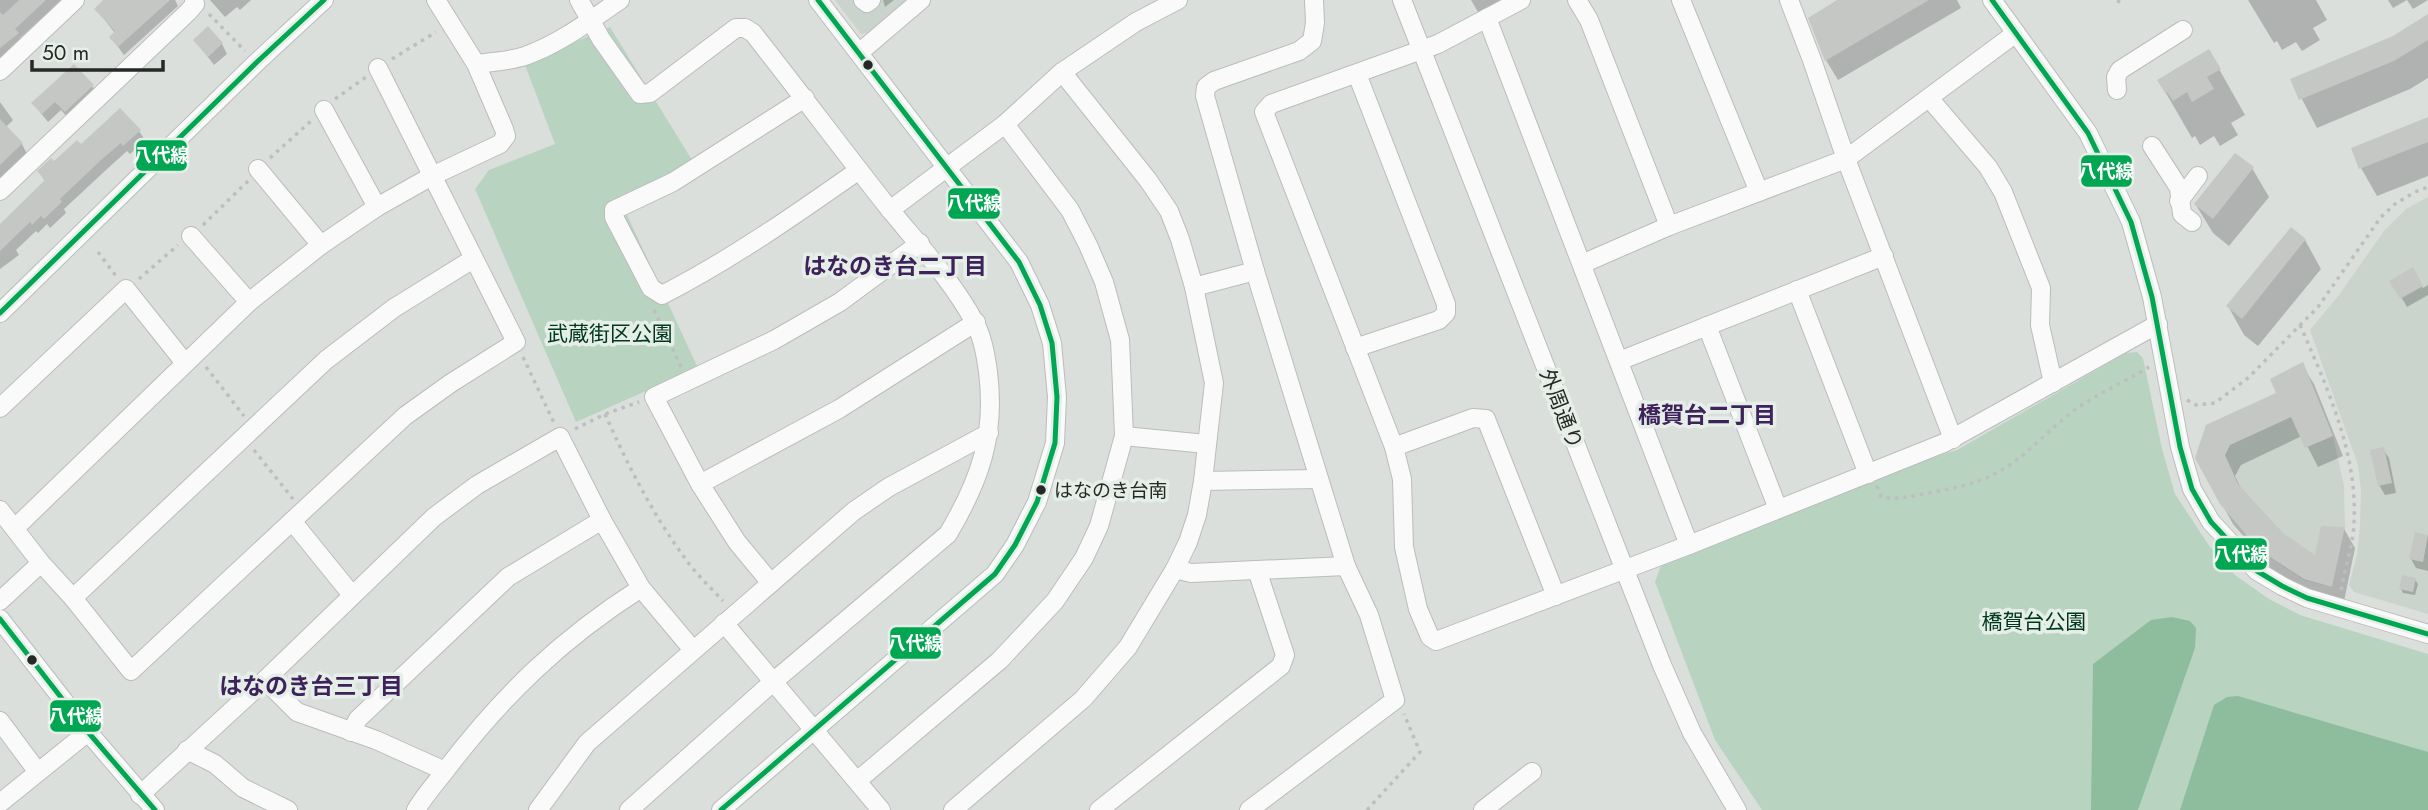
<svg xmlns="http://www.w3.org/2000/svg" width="2428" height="810" font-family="Jost,'Noto Sans JP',sans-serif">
  <rect width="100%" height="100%" fill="#dbdfdc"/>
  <g fill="#cad4cd">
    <polygon points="835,0 911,0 870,32 861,34"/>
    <polygon points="2428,197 2428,614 2354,592 2349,585 2357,555 2360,526 2361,491 2358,465 2310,330 2339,295 2384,231 2406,209"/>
    <polygon points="2303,362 2333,436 2344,486 2345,527 2332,587 2304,580 2258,549 2220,504 2195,458 2206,425 2276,393 2270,379"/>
  </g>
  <g fill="#b9d3c1">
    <polygon points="610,27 692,160 692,169 621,202 698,368 576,422 475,189 489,170 555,144 525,65 526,63"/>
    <polygon points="2137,352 2143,358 2162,449 2175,494 2210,547 2235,575 2269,599 2300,615 2428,654 2428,810 1762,810 1715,740 1655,582 1662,563 1930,458 1957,450 2126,353"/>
  </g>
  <g fill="#8ebd9e">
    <polygon points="2172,617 2190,621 2196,628 2195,648 2138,810 2091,810 2093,664 2151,620"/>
    <polygon points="2238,696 2428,752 2428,810 2180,810 2214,705 2227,697"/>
  </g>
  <g fill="#0003">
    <polygon points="0,0 70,0 48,23 43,17 20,38 23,43 0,62"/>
    <polygon points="105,0 175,0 178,6 124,55 111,37 115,33 96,9"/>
    <polygon points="210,0 251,0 240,10 237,7 225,17"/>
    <polygon points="883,0 894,0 885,7"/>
    <polygon points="1471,0 1502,0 1503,2 1478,12"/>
    <polygon points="1840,0 1957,0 1961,8 1838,80 1826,60 1810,19"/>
    <polygon points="2248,0 2316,0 2327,20 2313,28 2320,40 2302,51 2296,42 2282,50 2277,41 2274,43"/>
    <polygon points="2388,0 2407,0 2393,8"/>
    <polygon points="2407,0 2428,0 2413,9"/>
    <polygon points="2428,16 2428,78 2410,89 2317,128 2292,80 2394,38"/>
    <polygon points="195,40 222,44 227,54 214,65"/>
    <polygon points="2219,69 2245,115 2231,123 2238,135 2220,146 2214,136 2200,145 2195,136 2192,138 2159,81"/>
    <polygon points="92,86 97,94 70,120 61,110 48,122 33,103"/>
    <polygon points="0,102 13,120 6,127 22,144 27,154 0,181"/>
    <polygon points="2428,119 2428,176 2377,196 2361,168"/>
    <polygon points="139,131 145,140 130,154 127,151 106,170 64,209 66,213 50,228 47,224 38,233 36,231 16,250 19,255 0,269 0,226 45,181 39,172 81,146"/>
    <polygon points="2252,168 2269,197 2229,246 2213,233 2196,205"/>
    <polygon points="2291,229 2305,240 2321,269 2258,346 2244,335 2228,306"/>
    <polygon points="2412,270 2423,288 2428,285 2428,295 2407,307 2392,281"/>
    <polygon points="2302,365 2314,384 2343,456 2318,467 2302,436 2241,465 2235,476 2242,491 2281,535 2316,558 2344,529 2355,548 2343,606 2317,599 2271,568 2233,524 2197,458 2278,394"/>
    <polygon points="2383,449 2389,458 2396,493 2385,495 2379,485"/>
    <polygon points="2417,534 2428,536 2428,571 2416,568 2411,559"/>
    <polygon points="2415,580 2418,584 2415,595 2403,593 2401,589"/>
  </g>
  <g fill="#c5c7c5">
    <polygon points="19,0 46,0 15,29 19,33 0,48 0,12 3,15"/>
    <polygon points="103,0 170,0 118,47 109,37 115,31 94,9"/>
    <polygon points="1837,0 1929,0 1825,61 1808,18"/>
    <polygon points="2428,14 2428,40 2394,61 2299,100 2290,79 2393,36"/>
    <polygon points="208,26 223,43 208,57 193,40"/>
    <polygon points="2209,49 2221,69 2207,77 2214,89 2192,102 2187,92 2173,101 2167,92 2165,93 2157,80"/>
    <polygon points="74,64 94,85 65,112 55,102 42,114 31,103"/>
    <polygon points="120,108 141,130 123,146 121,143 101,160 60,199 62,202 44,219 41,216 32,225 30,222 0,251 0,224 45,180 37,171 51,158 54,161 77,140 81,144"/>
    <polygon points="2428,117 2428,142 2359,169 2351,148"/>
    <polygon points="0,119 23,143 0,165"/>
    <polygon points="2235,153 2254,167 2213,219 2194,204"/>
    <polygon points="2291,227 2306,239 2242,319 2226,306"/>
    <polygon points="2413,267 2423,286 2400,299 2389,281"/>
    <polygon points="2303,362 2333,436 2305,448 2291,417 2230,445 2225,455 2238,484 2283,533 2315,555 2321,526 2345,527 2332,587 2304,579 2258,549 2220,504 2195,458 2206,425 2276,393 2270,379"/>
    <polygon points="2384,447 2392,483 2378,486 2370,450"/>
    <polygon points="2415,532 2428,535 2423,562 2409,559"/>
    <polygon points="2402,575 2416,578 2413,592 2399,589"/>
  </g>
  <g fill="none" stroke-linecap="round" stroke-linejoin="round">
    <defs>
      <g id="minor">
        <path d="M 579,0 L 601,39 L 640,94 L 650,93 L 736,28 L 745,28 L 753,33 C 798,90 842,149 887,206 C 917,243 951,279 974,321 C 982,335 986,356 988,372 C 996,435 980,480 948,534 L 774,681 L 629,810"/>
        <polyline points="863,0 867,3 871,0"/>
        <polyline points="1402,0 1662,665 1692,733 1737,810"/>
        <polyline points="1521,0 1438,44 1271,104 1264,112 1394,447 1402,479 1404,547 1418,609 1430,637 1436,641 1689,545 1944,443 2158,324"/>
        <polyline points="1577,0 1589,20 1669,226"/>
        <polyline points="1681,0 1759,192"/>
        <polyline points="1789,0 1812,60 1846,159 1953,439"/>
        <polyline points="1992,0 2088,133 2131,222 2152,297 2180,447 2192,489 2211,522 2257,571 2282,586 2307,598 2428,634"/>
        <polyline points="1487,18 1689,545"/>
        <polyline points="860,52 921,0"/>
        <path d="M 476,64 C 492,62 510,61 525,56 C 561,43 589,21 620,0"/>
        <polyline points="0,71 75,0"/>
        <polyline points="2117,90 2116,77 2120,70 2183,30"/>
        <path d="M 805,98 L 673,182 L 614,210 L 614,217 L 651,288 L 662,295 C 732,259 795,215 859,170"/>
        <polyline points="1929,98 1988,167 2003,192 2041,288 2040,325 2053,383"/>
        <polyline points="324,110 377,207"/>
        <polyline points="2152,146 2179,188 2182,214 2192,222"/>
        <polyline points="258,169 321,245"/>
        <polyline points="0,191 188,12 195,4 194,0"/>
        <polyline points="2179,201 2198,176"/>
        <polyline points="890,210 1005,124 1062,72 1136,22 1178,0"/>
        <polyline points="191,236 249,302"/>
        <polyline points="1582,264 1669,226 1846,159 2016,33"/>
        <polyline points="1194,287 1255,271"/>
        <polyline points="1797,290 1868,474"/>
        <polyline points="0,313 257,62 324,0"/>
        <polyline points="1707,326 1778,509"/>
        <polyline points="1355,348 1439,320 1446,313 1446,304 1357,74"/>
        <polyline points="1619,361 1884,256"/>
        <polyline points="0,408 126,289 185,363"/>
        <polyline points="1124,436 1206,444"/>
        <polyline points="1394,447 1473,418 1486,419 1556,596"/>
        <polyline points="1203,481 1319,479"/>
        <polyline points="700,484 839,409 976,322"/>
        <polyline points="0,510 41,563 73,598 131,671 405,416 451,383 516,342 378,68"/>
        <polyline points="292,521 352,595"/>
        <polyline points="15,528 249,302 321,245 377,207 432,176 500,144 506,136 504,129 476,64 436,0"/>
        <polyline points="1175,569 1191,573 1346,566"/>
        <polyline points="771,583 737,542 700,484 654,397 774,340 814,317 840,302 920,243"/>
        <polyline points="73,598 326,360 394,308 473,259"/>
        <polyline points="0,601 41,563"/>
        <polyline points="0,619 88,732 155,810"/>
        <polyline points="724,623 881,810"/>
        <polyline points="265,680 297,712 376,740 445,771"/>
        <polyline points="0,721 37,771"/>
        <polyline points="351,732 358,719 508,577 602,520"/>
        <polyline points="187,750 215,764 243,788 288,810"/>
        <polyline points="857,781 1000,660 1055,601 1084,558 1099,526 1124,436 1120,340 1104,282 1088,245 1070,210 1005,124"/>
        <polyline points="140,795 265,680 434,517 477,485 560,437 602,520 641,588 693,650"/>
        <polyline points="0,803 88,732"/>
        <path d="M 416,810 C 424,796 435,784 445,771 C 503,695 561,639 641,588"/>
        <polyline points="538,810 587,743 854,511 889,487 989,433"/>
        <polyline points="721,810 995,574 1015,545 1037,502 1055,443 1057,397 1052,343 1040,305 1019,262 818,0"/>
        <polyline points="953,810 1083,699 1128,647 1175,569 1188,542 1197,515 1203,481 1214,383 1194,287 1180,239 1169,211 1148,180 1062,72"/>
        <polyline points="1099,810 1281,666 1285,655 1257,570"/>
        <polyline points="1249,810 1395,700 1369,615 1346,566 1255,271 1205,96 1206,87 1214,81 1299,51 1312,41 1315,23 1314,0"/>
        <polyline points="1483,810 1532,772"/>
      </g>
    </defs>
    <use href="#minor" stroke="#babdbb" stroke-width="20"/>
    <g stroke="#bdbebd" stroke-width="3.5" stroke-dasharray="3.5 5" stroke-linecap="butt">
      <polyline points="2118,3 2119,0"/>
      <polyline points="209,14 245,51"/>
      <polyline points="392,59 436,32"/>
      <polyline points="335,99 366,77"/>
      <polyline points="270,158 311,121"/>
      <polyline points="203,225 248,181"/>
      <polyline points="98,252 116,276"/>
      <polyline points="139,279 178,245"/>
      <polyline points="654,310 681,367"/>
      <path d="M 2300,325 C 2327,387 2358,454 2354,523 C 2353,546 2344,569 2341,592"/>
      <polyline points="523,357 554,423"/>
      <polyline points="206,367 244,416"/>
      <polyline points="2187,400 2196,405 2215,403 2248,378 2318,307 2381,217 2395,204 2415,192 2428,187"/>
      <path d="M 605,414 C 628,466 655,519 690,565 C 700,578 712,589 723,601"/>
      <polyline points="575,429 605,414 639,402"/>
      <polyline points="254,450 293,499"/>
      <path d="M 1877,486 L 1881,497 C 1898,500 1912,496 1929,493 C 1953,488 1978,484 2000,471 C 2030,454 2051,426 2079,407 C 2101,392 2126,381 2149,367"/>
      <polyline points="1367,810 1420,752 1404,714"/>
    </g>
    <use href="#minor" stroke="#fafafa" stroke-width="18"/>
    <defs>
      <g id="bus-1">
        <polyline points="1992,0 2088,133 2131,222 2152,297 2180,447 2192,489 2211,522 2257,571 2282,586 2307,598 2428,634"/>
        <polyline points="0,313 257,62 324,0"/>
        <polyline points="0,619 88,732 155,810"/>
        <polyline points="721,810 995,574 1015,545 1037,502 1055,443 1057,397 1052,343 1040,305 1019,262 818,0"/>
      </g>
    </defs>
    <use href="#bus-1" stroke="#e6eee8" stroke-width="10"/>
    <use href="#bus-1" stroke="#00a651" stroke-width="5"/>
  </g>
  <g fill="#252826" stroke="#e6eee8" stroke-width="2.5">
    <circle cx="868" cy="65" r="6"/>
    <circle cx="1041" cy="490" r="6"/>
    <circle cx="32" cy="660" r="6"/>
  </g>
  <g text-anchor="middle" stroke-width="7" stroke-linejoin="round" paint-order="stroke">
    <g font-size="19" fill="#252826" stroke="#e6eee8" text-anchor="start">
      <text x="1054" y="497">はなのき台南</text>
    </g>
    <g font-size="21" fill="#01381b" stroke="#e6eee8">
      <text x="610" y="341">武蔵街区公園</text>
      <text x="2034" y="629">橋賀台公園</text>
    </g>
    <g font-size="21" fill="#252826" stroke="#e6eee8">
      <text transform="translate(1561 409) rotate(69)" y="7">外周通り</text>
    </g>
    <g font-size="23" font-weight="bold" fill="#3e225b" stroke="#e6eee8">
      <text x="895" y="274">はなのき台二丁目</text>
      <text x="1707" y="423">橋賀台二丁目</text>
      <text x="311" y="694">はなのき台三丁目</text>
    </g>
  </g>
  <g stroke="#e6eee8" stroke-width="2.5">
    <rect x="135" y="139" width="53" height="33" rx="7" fill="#00a651"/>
    <rect x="2080" y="154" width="53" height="34" rx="7" fill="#00a651"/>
    <rect x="947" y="187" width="54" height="33" rx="7" fill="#00a651"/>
    <rect x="2214" y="537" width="54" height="34" rx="7" fill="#00a651"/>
    <rect x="889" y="626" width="53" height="34" rx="7" fill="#00a651"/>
    <rect x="49" y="699" width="53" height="34" rx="7" fill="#00a651"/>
  </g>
  <g font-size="19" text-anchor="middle" font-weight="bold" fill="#fff">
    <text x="161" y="162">八代線</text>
    <text x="2106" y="178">八代線</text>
    <text x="974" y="210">八代線</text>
    <text x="2241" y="561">八代線</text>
    <text x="915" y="650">八代線</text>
    <text x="76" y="723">八代線</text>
  </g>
  <path d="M32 60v10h131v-10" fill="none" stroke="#252826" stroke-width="3.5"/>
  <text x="42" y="60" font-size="21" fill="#252826" stroke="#e6eee8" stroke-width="5" paint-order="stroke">50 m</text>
</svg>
